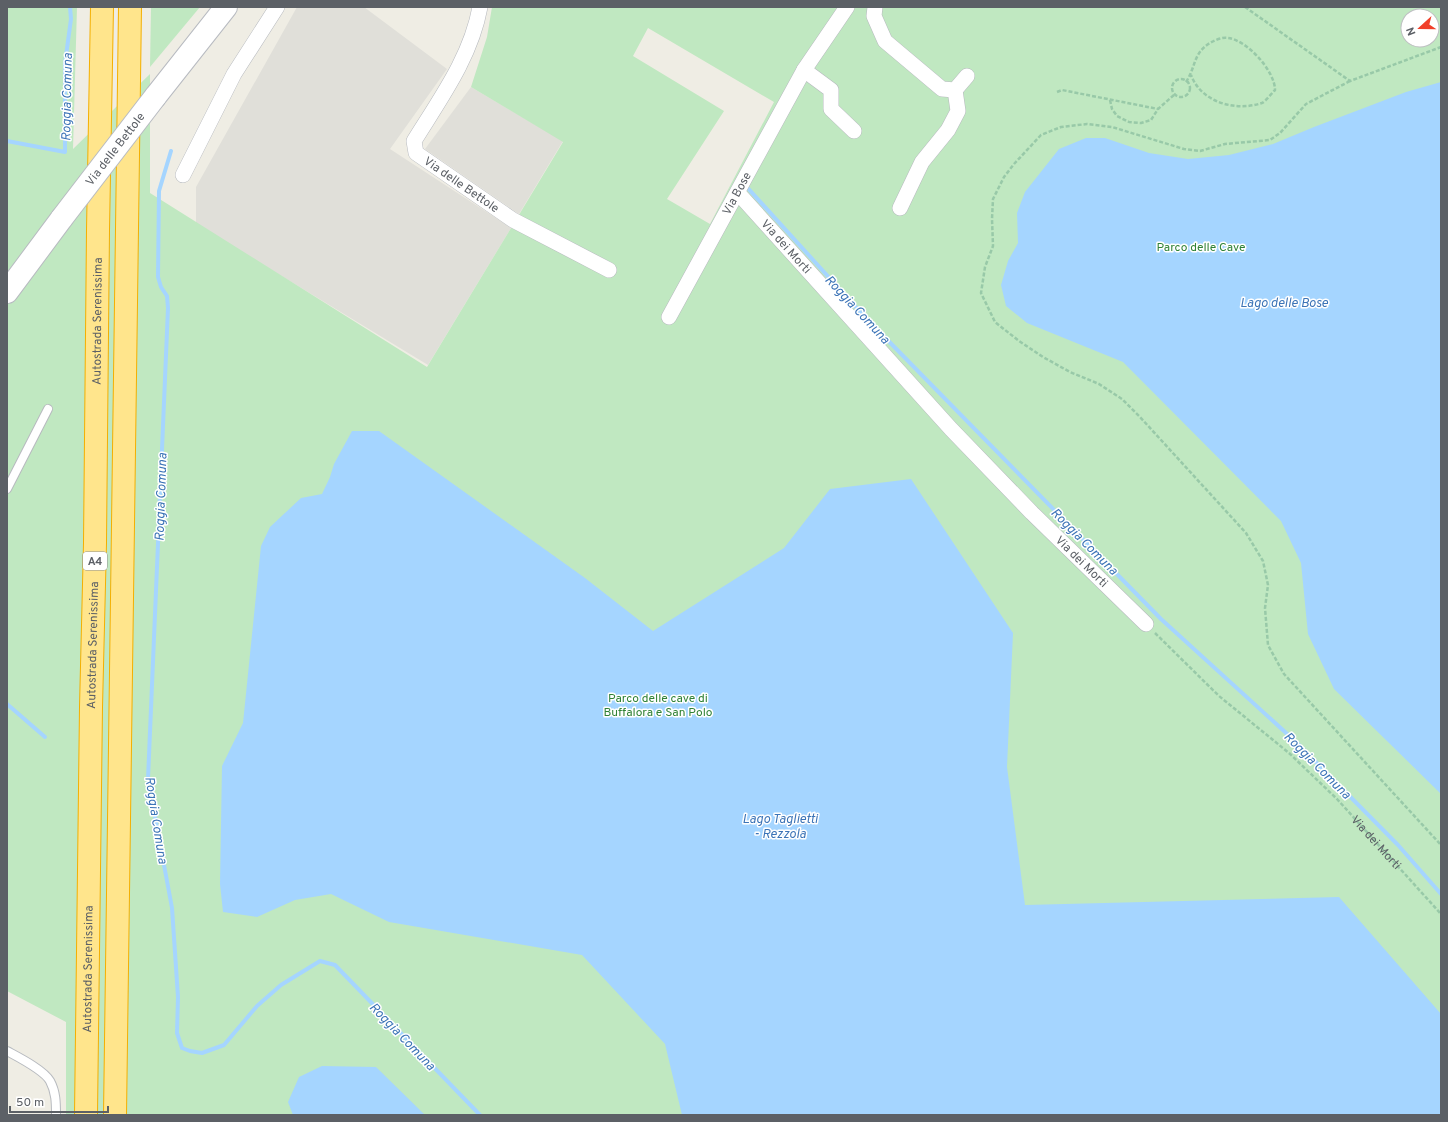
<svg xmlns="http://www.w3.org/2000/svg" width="1448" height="1122" font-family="Overpass,sans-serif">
  <rect width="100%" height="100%" fill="#efede4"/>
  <g fill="#e0dfd9">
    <polygon points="297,7 364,7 447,69 390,149 511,228 428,365 196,224 196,187"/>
    <polygon points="471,87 563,141 519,214 425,149"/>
  </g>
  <g fill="#c0e8c1" fill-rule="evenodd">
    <path d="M 7,7 L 77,7 L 73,149 L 150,74 L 150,193 L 427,367 L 563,142 L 471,87 L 487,37 L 492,7 L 1441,7 L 1441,1115 L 66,1115 L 66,1022 L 7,991 ZM 1408,16 L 1432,16 L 1432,40 L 1408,40 ZM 648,28 L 774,102 L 710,224 L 667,199 L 724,111 L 633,56 Z"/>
    <polygon points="151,7 200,7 150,67"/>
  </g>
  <g fill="#a5d5ff">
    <polygon points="1441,82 1441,794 1334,689 1308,634 1301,563 1281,521 1123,362 1027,323 1006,306 1001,285 1008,261 1018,243 1017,213 1025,192 1059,149 1086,138 1105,138 1149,153 1188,159 1229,155 1273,144 1314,127 1406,92"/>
    <polygon points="352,431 379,431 585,578 653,631 784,548 830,489 911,479 1013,633 1007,767 1025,905 1339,897 1441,1014 1441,1115 682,1115 665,1044 582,955 389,922 331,894 295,900 257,917 223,912 220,884 222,766 243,723 261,546 270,527 301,498 322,494 330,477 334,464"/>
    <polygon points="322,1066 376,1067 425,1115 293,1115 288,1102 299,1077"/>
  </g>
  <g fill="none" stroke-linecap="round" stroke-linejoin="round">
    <g stroke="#a5d5ff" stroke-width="4">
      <polyline points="7,141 65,152 65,63 71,19 70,7"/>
      <polyline points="171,151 159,191 158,277 161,287 167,296 168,308 148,779 172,908 178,997 177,1033 182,1048 190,1051 202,1053 224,1045 257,1006 281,985 320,961 335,965 480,1115"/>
      <polyline points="745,185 863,315 1161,619 1296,742 1398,845 1441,894"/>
      <polyline points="7,704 45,737"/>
    </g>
    <defs>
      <g id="service">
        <polyline points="7,489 48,409"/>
        <path d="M 7,1051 C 18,1057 44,1070 50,1081 C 56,1092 56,1103 56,1115"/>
      </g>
      <g id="minor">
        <path id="s2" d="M 480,7 C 471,57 440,99 414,141 L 416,153 L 513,220 L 609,270"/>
        <polyline points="875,7 874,16 885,41 942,89 955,90 967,76"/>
        <polyline points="804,70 831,90 831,109 854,131"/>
        <polyline points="183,175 234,74 277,7"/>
        <path id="s3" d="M 738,193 L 951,429 L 1032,513 L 1146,624"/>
        <polyline points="900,208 922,162 948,130 958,111 955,90"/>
        <path id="s4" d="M 669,317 L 804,70 L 847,7"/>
      </g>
      <g id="secondary">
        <polyline points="155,97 226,7"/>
        <polyline points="7,292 62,218"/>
      </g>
      <g id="motorway">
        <path id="s5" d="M 86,1115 L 91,707 L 95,543 L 98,230 L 102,7"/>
        <polyline points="115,1115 130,7"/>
      </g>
    </defs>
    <use href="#service" stroke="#b7babf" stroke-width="10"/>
    <use href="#minor" stroke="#b7babf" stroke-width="16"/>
    <use href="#secondary" stroke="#b8bbc1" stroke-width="24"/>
    <use href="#motorway" stroke="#f4af00" stroke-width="24"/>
    <g stroke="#98c9a8" stroke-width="2.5" stroke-dasharray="4 2" stroke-linecap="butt">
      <polyline points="1245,7 1350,81 1441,47"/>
      <circle cx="1181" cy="88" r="9"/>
      <polyline points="1350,81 1306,104 1280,133 1270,140 1225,144 1200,151 1184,149 1112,127 1087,124 1061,127 1041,135 1014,164 1004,177 993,199 992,219 993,246 985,267 981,293 995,322 1019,341 1043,357 1070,372 1099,384 1122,399 1140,417 1246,533 1263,561 1268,585 1265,608 1268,645 1284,674 1441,845"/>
      <path d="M 1186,82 C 1196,67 1193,53 1210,43 C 1215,40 1222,37 1228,38 C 1247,40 1275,71 1275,90 C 1271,94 1266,101 1262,103 C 1235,112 1201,102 1191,75"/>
      <polyline points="1057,92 1062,90 1158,109"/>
      <polyline points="1110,100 1112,109 1117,116 1129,122 1141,123 1151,120 1158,109 1175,94"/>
      <path id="s1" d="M 1155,633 L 1219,696 L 1289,753 L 1337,799 L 1441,914"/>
    </g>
    <use href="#service" stroke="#fff" stroke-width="8"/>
    <use href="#minor" stroke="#fff" stroke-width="15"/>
    <use href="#secondary" stroke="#fff" stroke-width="22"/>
    <use href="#motorway" stroke="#ffe58c" stroke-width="22"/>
    <defs>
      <g id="secondary-bridge">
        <path id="s6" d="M 62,218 L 155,97"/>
      </g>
    </defs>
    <use href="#secondary-bridge" stroke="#b8bbc1" stroke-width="24" stroke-linecap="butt"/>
    <use href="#secondary-bridge" stroke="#fff" stroke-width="22"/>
  </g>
  <g text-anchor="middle" stroke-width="3" stroke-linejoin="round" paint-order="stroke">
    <rect fill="#fff" stroke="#8d9094" stroke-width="1" x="83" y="552" width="24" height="18" rx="3"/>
    <g font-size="11" font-weight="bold" fill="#5c6066">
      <text x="95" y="565">A4</text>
    </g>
    <g font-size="12" fill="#5c6066" stroke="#fff">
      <text dy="4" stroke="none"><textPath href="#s6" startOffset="87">Via delle Bettole</textPath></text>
      <text dy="4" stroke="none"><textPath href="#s2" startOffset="218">Via delle Bettole</textPath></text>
      <text dy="4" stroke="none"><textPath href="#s4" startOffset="141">Via Bose</textPath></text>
      <text dy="4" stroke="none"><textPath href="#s3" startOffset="72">Via dei Morti</textPath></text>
      <text dy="4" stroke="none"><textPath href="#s5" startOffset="794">Autostrada Serenissima</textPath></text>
      <text dy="4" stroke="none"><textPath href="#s3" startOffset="504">Via dei Morti</textPath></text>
      <text dy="4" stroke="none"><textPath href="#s5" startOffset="470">Autostrada Serenissima</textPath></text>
      <text dy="4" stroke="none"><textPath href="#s1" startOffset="305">Via dei Morti</textPath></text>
      <text dy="4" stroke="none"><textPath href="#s5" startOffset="146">Autostrada Serenissima</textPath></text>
    </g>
    <g font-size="12" fill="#308236" stroke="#fff">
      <text x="1201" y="251">Parco delle Cave</text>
      <text x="658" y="702">Parco delle cave di<tspan x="658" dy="14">Buffalora e San Polo</tspan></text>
    </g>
    <g font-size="13" font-style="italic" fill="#3c74b7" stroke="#fff">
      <text transform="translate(66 97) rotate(-89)" y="5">Roggia Comuna</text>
      <text x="1284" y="307">Lago delle Bose</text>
      <text transform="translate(858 309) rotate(47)" y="5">Roggia Comuna</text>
      <text transform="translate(160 497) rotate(-88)" y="5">Roggia Comuna</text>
      <text transform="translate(1085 541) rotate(45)" y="5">Roggia Comuna</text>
      <text transform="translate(1318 765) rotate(45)" y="5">Roggia Comuna</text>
      <text x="780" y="823">Lago Taglietti<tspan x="780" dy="15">- Rezzola</tspan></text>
      <text transform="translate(157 820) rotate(81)" y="5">Roggia Comuna</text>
      <text transform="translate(403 1036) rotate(46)" y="5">Roggia Comuna</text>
    </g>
  </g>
  <rect width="1448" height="1122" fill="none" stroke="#5c6066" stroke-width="16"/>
  <g transform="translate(1420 28) rotate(249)"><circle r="19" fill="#ffffff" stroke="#bebfc2"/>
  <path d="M0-3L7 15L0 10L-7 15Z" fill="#f13f29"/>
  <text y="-6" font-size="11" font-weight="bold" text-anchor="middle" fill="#5c6066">N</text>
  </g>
  <path d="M10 1106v6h98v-6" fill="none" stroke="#5c6066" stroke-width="2"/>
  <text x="16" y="1106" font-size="12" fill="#5c6066" stroke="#ffffff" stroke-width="3" paint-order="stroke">50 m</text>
</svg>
